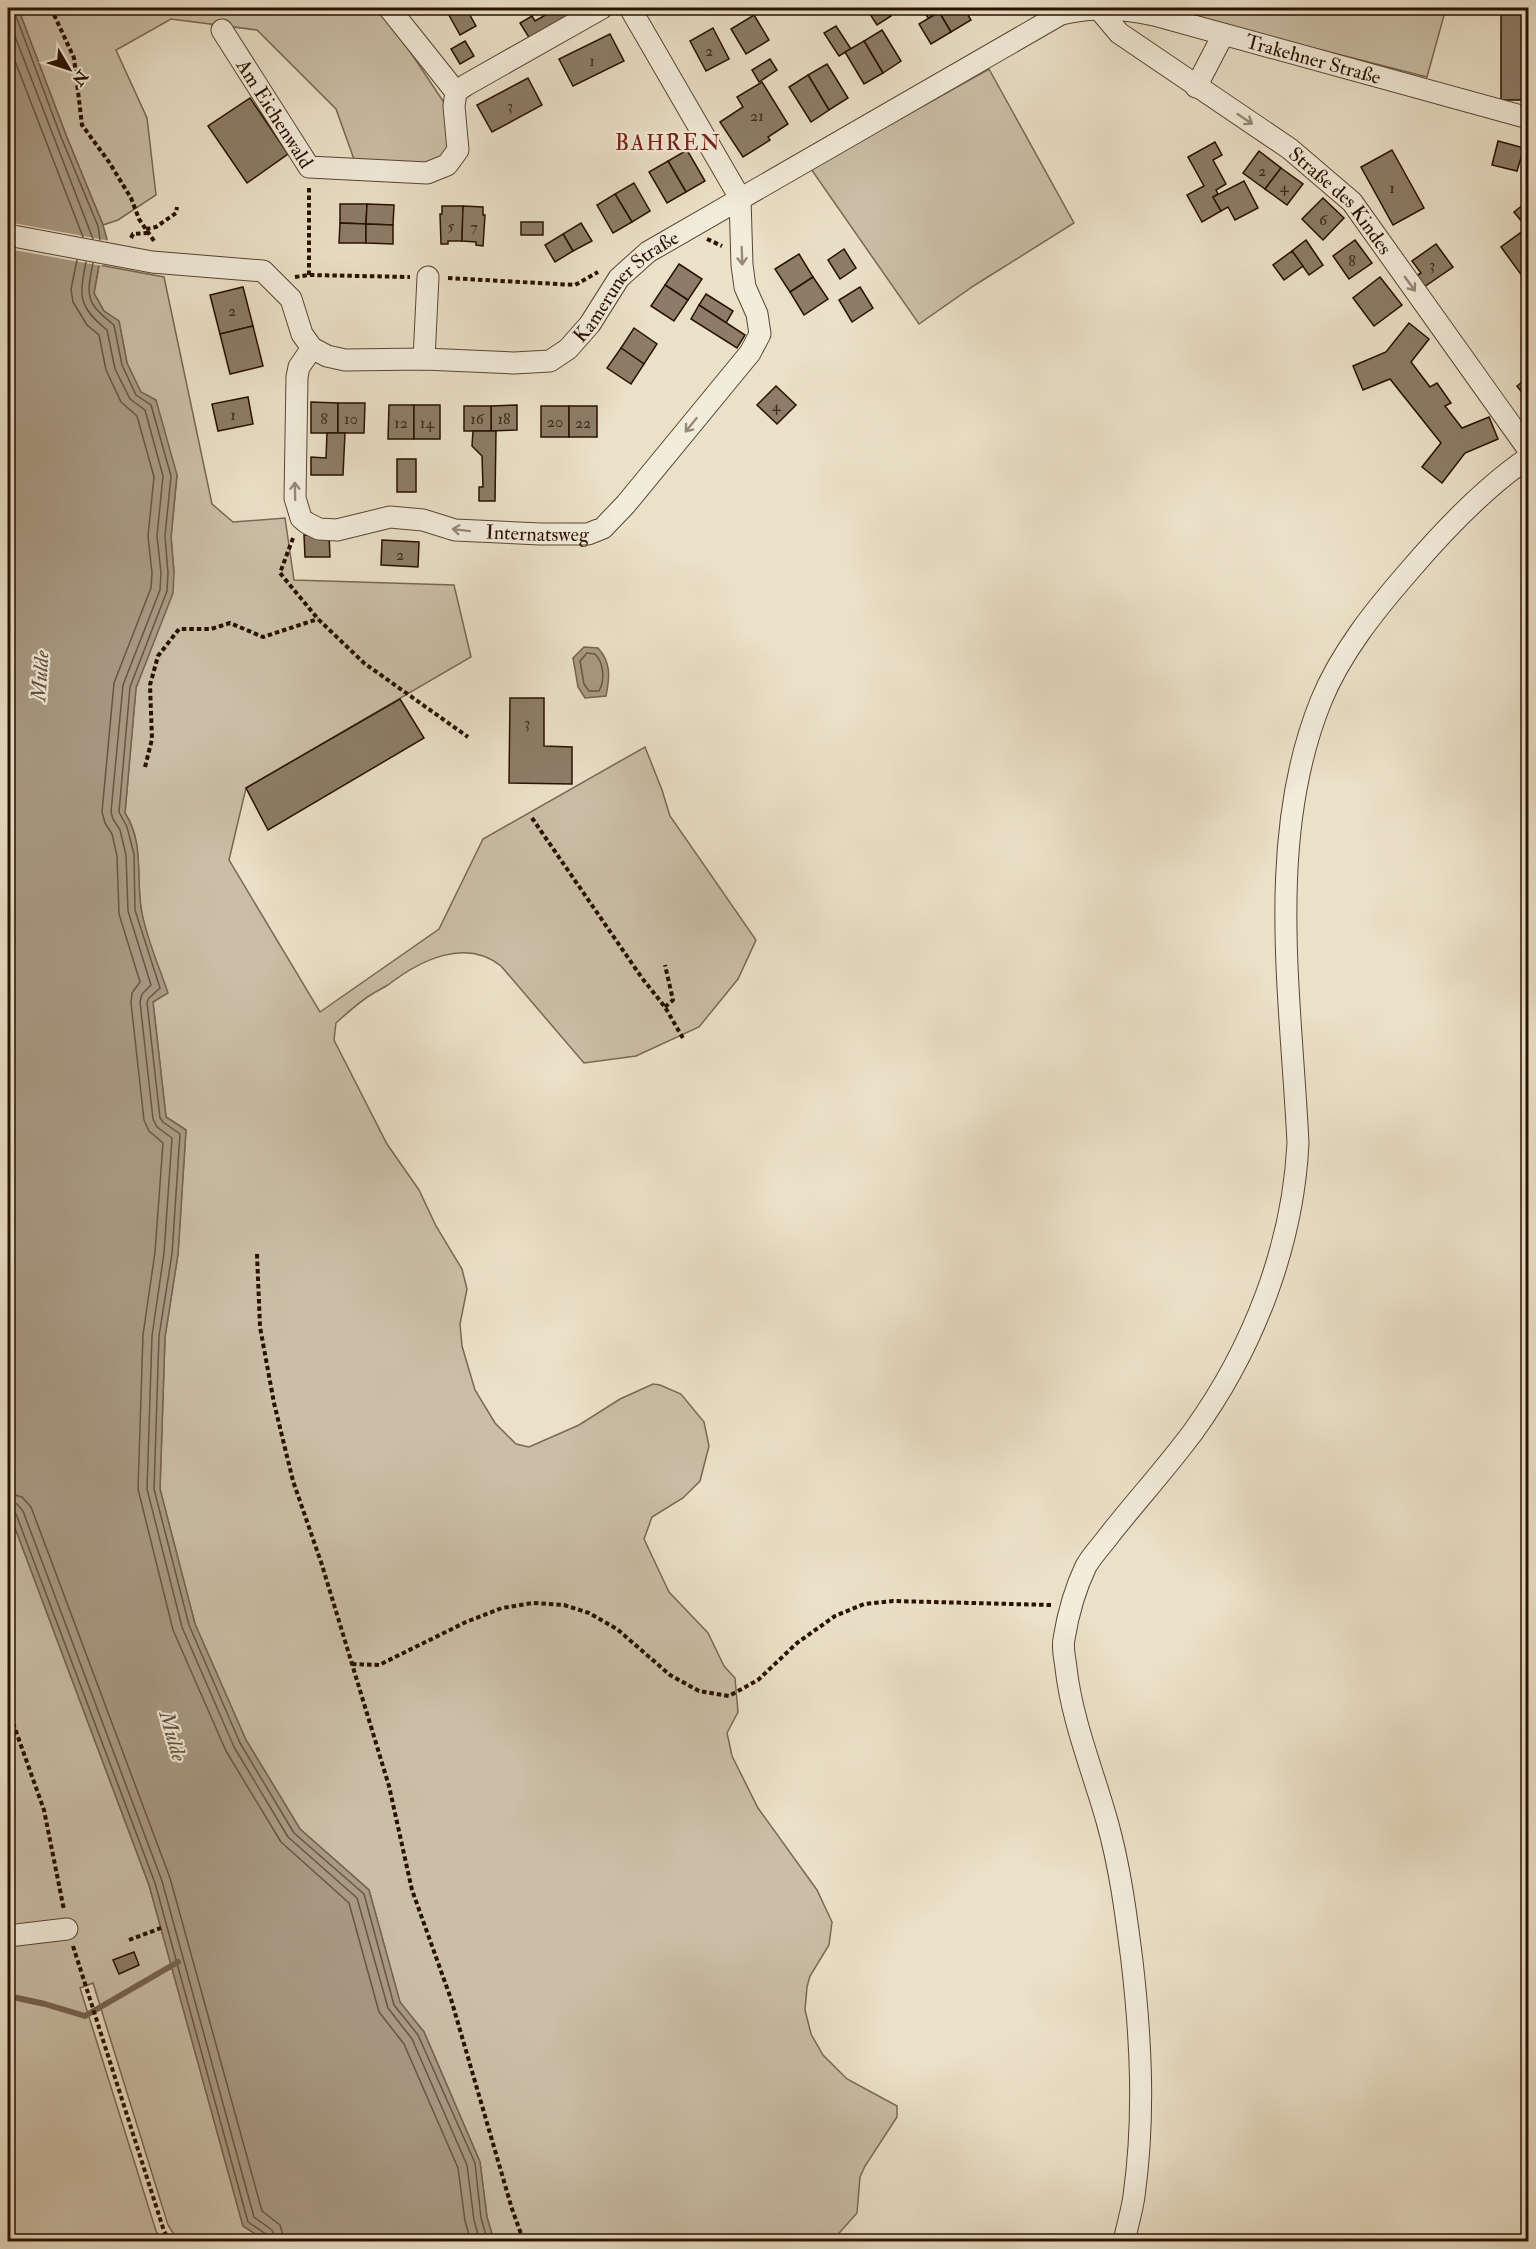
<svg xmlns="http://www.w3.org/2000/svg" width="1536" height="2249" font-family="'IM FELL Double Pica',serif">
  <rect width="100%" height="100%" fill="#ebe1c8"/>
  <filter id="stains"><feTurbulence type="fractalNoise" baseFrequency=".00333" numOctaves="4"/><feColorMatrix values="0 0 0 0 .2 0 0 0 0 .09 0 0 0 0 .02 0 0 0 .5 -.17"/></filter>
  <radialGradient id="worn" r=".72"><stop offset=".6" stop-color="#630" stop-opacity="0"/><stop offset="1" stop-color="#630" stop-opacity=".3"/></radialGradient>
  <g fill="#cabea6" stroke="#796853" stroke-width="1.5">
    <polygon points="18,8 381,8 449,110 450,141 442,159 420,166 355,162 336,109 257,30 171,19 116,50 147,118 156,195 118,220 103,225 66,135"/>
    <polygon points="1157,8 1446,8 1427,77"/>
    <polygon points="989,69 1074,223 975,285 919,324 811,169"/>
    <path d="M 99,265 L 164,277 L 212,504 L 233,522 L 285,518 L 294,580 L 454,585 L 471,657 L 246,788 L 229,860 L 320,1012 L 439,929 L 483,839 L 645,747 L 662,790 L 670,816 L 756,940 L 738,979 L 699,1027 L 636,1056 L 584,1063 L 501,966 C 465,937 419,961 388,985 C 383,988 377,991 372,994 C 359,1002 347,1013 336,1023 L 334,1040 L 387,1144 L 419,1190 L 436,1226 L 462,1269 L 467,1289 L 460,1324 L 462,1346 L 475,1390 L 495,1423 L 516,1444 L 529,1447 L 579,1425 L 620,1399 L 653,1384 L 660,1385 L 681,1394 L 704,1422 L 709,1446 L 700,1481 L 683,1498 L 652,1517 L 644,1539 L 669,1592 L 708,1633 L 724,1666 L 735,1678 L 738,1712 L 727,1733 L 732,1756 L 758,1808 L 817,1890 L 832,1922 L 829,1945 L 810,1976 L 807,1987 L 805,2010 L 811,2034 L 823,2055 L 847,2079 L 897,2106 L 897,2117 L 865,2166 L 860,2177 L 857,2213 L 832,2241 L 494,2241 L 487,2217 L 480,2162 L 424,2032 L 400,2003 L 369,1890 L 300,1829 L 246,1740 L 195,1624 L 160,1489 L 165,1337 L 178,1254 L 186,1130 L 166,1117 L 153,1002 L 167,993 C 158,966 145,935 141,908 C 136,874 144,843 125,813 L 136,688 L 174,573 L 171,537 L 177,475 L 127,363 L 119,322 L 104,311 L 94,293 Z"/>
    <polygon points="8,1509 149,1885 243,2226 266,2241 178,2241 168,2225 93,1983 80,1988 156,2231 162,2241 8,2241"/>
  </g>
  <g fill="#a99a84" stroke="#75634f" stroke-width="1.5">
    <path d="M 8,8 L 18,8 L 66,135 L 103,225 L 107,239 L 99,265 L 94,293 L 104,311 L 119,321 L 127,363 L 141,392 L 156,400 L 177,475 L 171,537 L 174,573 L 173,593 L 136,688 L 125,813 C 144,843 136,874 141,908 C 145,935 159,966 168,993 L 153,1002 L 166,1117 L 186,1130 L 178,1254 L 165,1337 L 160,1489 L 195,1624 L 246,1740 L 300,1829 L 369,1890 L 400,2002 L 424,2032 L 480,2162 L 487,2217 L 494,2241 L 266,2241 L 243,2226 L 149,1885 L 8,1509 Z"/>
    <path d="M 584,647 L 598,648 C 611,662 610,677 606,696 L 585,698 L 578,687 L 573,658 Z"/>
  </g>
  <polygon fill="#ebe1c8" points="8,222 110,241 102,266 8,249"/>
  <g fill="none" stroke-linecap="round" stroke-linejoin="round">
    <g stroke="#685642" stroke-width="1.5">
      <polyline points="13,8 61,137 98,226 100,240"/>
      <polyline points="8,18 93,239"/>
      <polyline points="8,43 83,237"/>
      <polyline points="77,260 71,289 73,302 87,325 99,335 106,370 121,402 137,416 154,477 148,536 152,573 151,588 114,683 102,812 105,823 112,834 117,856 119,914 140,982 132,993 131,1003 144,1120 149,1131 163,1143 155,1252 143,1335 138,1489 173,1630 226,1751 281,1842 349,1903 379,2012 404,2044 458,2168 465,2221 471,2242"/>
      <path d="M 86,262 C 79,297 78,306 107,330 L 115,369 L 130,399 L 145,410 L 163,476 L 157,536 L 161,573 L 160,590 L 123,685 L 111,812 L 113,819 L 120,830 L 126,855 L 128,911 L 151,985 L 142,994 L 140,1002 L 153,1119 L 157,1127 L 172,1138 L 164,1253 L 152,1336 L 147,1489 L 182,1627 L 234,1747 L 288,1837 L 357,1898 L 388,2008 L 412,2039 L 467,2165 L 474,2220 L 480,2242"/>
      <path d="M 93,263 C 86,297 86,303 114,325 L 122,365 L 136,395 L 151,405 L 171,476 L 165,536 L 168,573 L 167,591 L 130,687 L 119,812 L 127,827 L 134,854 L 135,910 L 160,988 L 149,998 L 147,1002 L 160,1118 L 163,1122 L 180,1134 L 172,1254 L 159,1336 L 154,1489 L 189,1625 L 240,1743 L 294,1833 L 364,1894 L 394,2005 L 418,2035 L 475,2163 L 481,2218 L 488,2242"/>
      <path d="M 587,653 L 595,654 C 604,663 605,680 599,691 L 589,691 L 584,684 L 580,661 Z"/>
      <polyline points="8,1493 22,1497 31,1507 170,1878 262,2211 280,2225 285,2242"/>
      <polyline points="8,1502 17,1504 23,1511 162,1881 254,2217 272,2230 276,2242"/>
      <polyline points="8,1510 12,1510 16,1514 155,1883 248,2222 266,2234 268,2242"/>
    </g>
    <polyline stroke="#75634f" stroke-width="6" points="8,1996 45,2004 85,2016 178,1962"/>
  </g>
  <g fill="#8d7d68" stroke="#281100" stroke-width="1.5">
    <polygon points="445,8 466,8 476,26 460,35"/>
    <polygon points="558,8 563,8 568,16 530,39 520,23 532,16 535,21"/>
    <polygon points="866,8 885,8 891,16 877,25"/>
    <polygon points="921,8 947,8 929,19"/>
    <polygon points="947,8 964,8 971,20 951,32 939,12"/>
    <rect x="1501" y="8" width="27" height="92"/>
    <polygon points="939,12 951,32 931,44 919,24"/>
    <polygon points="754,15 769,40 746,54 731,29"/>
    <polygon points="836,26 851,49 839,56 824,33"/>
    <polygon points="713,28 729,59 706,71 690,41"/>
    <polygon points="882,30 901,61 883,73 864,41"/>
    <polygon points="610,34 624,61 573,86 559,59"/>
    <polygon points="465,41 474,56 460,64 451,49"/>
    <polygon points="864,41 883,73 864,84 845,52"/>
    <polygon points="770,59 777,70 759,82 752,70"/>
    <polygon points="827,64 848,98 829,110 808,75"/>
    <polygon points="808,75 829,110 811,122 789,87"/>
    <polygon points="528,78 542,105 492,132 477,105"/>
    <polygon points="762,82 788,124 768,137 770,140 743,157 720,122 743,107 737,97"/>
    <polygon points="250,98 288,154 247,183 208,126"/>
    <polygon points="1498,141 1524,148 1517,171 1492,165"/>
    <polygon points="1215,142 1222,155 1213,160 1226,184 1216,190 1218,194 1213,197 1221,211 1202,222 1187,195 1204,186 1188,157"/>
    <polygon points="687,150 705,181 686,192 668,161"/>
    <polygon points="1392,150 1424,208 1393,225 1361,167"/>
    <polygon points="1259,151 1281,168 1265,189 1243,173"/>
    <polygon points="668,161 686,192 667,203 649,172"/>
    <polygon points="1281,168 1303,184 1287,205 1265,189"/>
    <polygon points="1244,181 1258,208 1235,220 1228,207 1221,211 1213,197"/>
    <polygon points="634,183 650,211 632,222 615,194"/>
    <polygon points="615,194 632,222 613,233 597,205"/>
    <polygon points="1323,198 1344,218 1323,240 1302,219"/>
    <polygon points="1528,201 1528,227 1527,228 1514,212"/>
    <polygon points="340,204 367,204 366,224 340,223"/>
    <polygon points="367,204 394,205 393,225 366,224"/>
    <polygon points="442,206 463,206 462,241 448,241 448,244 441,244 440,214 442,214"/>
    <polygon points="463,206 483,207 483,215 485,215 483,246 476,245 476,242 462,241"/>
    <rect x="521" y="222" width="22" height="13"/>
    <polygon points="340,223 366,224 366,243 339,243"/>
    <polygon points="581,223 592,241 573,251 563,234"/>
    <polygon points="366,224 393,225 393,244 366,243"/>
    <polygon points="1527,228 1528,230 1528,284 1501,247"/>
    <polygon points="563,234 573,251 555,262 545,245"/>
    <polygon points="1306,240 1323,265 1309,275 1292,251"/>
    <polygon points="1355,240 1372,263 1349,279 1333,256"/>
    <polygon points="1436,244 1453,267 1424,287 1416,276 1421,273 1412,261"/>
    <polygon points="844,249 856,268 840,279 828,260"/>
    <polygon points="1292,251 1303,266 1284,280 1273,265"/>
    <polygon points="799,254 813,277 790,292 775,269"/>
    <polygon points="679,264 702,279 688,300 665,285"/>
    <polygon points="813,277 828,299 804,315 790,292"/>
    <polygon points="1380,277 1402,305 1374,326 1353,298"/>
    <polygon points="665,285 688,300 674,321 651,306"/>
    <polygon points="243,287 253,326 220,334 210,295"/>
    <polygon points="860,287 873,308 852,322 839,300"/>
    <polygon points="706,294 733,311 726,323 699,305"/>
    <polygon points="699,305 745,335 737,348 691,319"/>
    <polygon points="1409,323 1429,339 1411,362 1430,387 1437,383 1451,403 1445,406 1462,428 1489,417 1498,439 1465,453 1442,483 1422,467 1441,443 1390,379 1363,390 1353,366 1386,352"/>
    <polygon points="253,326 263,366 230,374 220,334"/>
    <polygon points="634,328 657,344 644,364 621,348"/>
    <polygon points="621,348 644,364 631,384 607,368"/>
    <polygon points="1528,377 1528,400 1517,386"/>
    <polygon points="776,386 796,405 777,424 757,405"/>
    <polygon points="248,397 253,424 218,431 212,404"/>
    <polygon points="311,402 338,403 338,433 311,433"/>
    <polygon points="338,403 365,403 364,433 338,433"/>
    <polygon points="389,405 414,405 414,439 388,439"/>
    <rect x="414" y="405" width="26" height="34"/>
    <polygon points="517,405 517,430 491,431 491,406"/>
    <rect x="464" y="406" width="27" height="25"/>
    <rect x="541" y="406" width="28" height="31"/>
    <rect x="569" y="406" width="28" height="31"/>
    <polygon points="473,431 496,431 495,501 479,501 479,487 483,487 482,456 472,446"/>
    <polygon points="327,433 345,433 343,475 311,475 311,457 326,458"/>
    <rect x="397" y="459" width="19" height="33"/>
    <polygon points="304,535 329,535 330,557 305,557"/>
    <polygon points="382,540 419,542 418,567 381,565"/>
    <polygon points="510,698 544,698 544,746 572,747 572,784 509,783"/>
    <polygon points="400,699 424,738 268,830 246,788"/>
    <polygon points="134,1952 139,1965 119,1974 113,1960"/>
  </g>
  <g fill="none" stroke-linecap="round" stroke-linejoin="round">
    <defs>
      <g id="minor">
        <path id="s1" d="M 1098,8 L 1119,33 L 1290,149 L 1352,202 L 1528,449"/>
        <path id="s2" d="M 222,30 L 309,167 L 427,173 L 447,165 L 458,150 L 454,106 L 456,92 L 389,8"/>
        <polyline points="1196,87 1223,35"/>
        <polyline points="456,92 466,85 602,8"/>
        <path id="s3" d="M 8,235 L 152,262 L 263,271 L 291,299 L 302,334 L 312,348 L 327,356 L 345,360 L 424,359 L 514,363 L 550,361 L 568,349 L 590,324 L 619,278 L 648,252 L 1061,14 C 1093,6 1123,8 1154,15 L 1528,118"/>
        <path id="s4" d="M 312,348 L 299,367 L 297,377 L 295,498 L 301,518 L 307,523 L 319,529 L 337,530 L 390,517 L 423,520 L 455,530 L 540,534 L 588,534 L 603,528 L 626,504 L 750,353 L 760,334 L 757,314 L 745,287 L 742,265 L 740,198 L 630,8"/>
        <polyline points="424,359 428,277"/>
        <polyline points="8,1936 67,1929"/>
        <path d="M 1124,2242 C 1127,2226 1132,2211 1134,2196 C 1145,2117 1141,2039 1132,1961 C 1126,1914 1120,1867 1107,1821 C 1093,1771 1072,1721 1066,1668 C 1065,1658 1062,1648 1064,1639 C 1068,1614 1075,1589 1086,1566 C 1093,1554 1103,1544 1111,1533 C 1138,1499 1167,1467 1193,1432 C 1253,1349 1293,1246 1298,1143 C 1291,998 1265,839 1321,701 C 1341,652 1376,609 1410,570 C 1445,529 1484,488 1528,458"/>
      </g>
    </defs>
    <use href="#minor" stroke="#594532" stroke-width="23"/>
    <g stroke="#281100" stroke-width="4" stroke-dasharray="4.5 3" stroke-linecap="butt">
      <polyline points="51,8 74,58 82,125 109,162 131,198 139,219 154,241"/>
      <polyline points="146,229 156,227 176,213 177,207"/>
      <polyline points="131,238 133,234 148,233"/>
      <polyline points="707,239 722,246"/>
      <polyline points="309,275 309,185"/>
      <polyline points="295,277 309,275 410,277"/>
      <polyline points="448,278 575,285 598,272"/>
      <polyline points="293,538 280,573 318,619 364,663 468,737"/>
      <polyline points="145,767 152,739 150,685 158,656 179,629 211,629 230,623 263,637 318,619"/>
      <polyline points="532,818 642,978 665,1007 684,1040"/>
      <polyline points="665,1007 673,1000 665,965"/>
      <polyline points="257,1254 260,1327 274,1403 293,1481 322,1565 389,1786 412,1890 451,1999 512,2209 524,2242"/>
      <polyline points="352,1664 379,1665 466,1622 502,1608 533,1603 564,1605 589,1613 617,1629 670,1675 699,1691 729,1696 758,1680 797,1643 835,1616 864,1604 893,1601 1051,1605"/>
      <polyline points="8,1709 44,1810 64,1910"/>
      <polyline points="129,1940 161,1928"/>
      <polyline points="73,1946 164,2231 170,2242"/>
    </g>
    <use href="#minor" stroke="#f2ecdb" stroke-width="21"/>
  </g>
  <defs><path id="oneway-shaft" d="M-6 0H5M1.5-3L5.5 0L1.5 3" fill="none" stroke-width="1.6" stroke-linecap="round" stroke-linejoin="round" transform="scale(1.5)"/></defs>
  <g stroke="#978978">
    <use href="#oneway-shaft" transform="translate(1245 119) rotate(34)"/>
    <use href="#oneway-shaft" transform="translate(742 256) rotate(88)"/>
    <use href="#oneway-shaft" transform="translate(1410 284) rotate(54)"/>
    <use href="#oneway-shaft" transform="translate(691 425) rotate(129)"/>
    <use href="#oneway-shaft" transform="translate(295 491) rotate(-91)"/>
    <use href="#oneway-shaft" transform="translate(461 530) rotate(-173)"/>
  </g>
  <g text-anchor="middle" stroke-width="4.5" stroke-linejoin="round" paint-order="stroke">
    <g font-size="16" fill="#412c1a">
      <text x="709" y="56">2</text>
      <text x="592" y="66">1</text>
      <text x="510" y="111">3</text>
      <text x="757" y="121">21</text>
      <text x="1262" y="176">2</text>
      <text x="1284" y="192">4</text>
      <text x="1392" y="193">1</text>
      <text x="1323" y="225">6</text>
      <text x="451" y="231">5</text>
      <text x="474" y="232">7</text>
      <text x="1352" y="266">8</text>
      <text x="1432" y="270">3</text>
      <text x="232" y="316">2</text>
      <text x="776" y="411">4</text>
      <text x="233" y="420">1</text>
      <text x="324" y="424">8</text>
      <text x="351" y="424">10</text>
      <text x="477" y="424">16</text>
      <text x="504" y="424">18</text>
      <text x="555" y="427">20</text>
      <text x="401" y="428">12</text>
      <text x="427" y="428">14</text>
      <text x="583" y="428">22</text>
      <text x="400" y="560">2</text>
      <text x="527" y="728">3</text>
    </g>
    <g font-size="20" fill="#281100" stroke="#f2ecdb">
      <text dy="7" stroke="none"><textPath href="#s3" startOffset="1476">Trakehner Straße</textPath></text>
      <text dy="7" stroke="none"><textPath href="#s2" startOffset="99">Am Eichenwald</textPath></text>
      <text dy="7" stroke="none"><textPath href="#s1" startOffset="312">Straße des Kindes</textPath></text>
      <text dy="7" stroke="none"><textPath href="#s3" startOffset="700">Kameruner Straße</textPath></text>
      <text dy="7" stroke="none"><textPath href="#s4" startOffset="418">Internatsweg</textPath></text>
    </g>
    <g font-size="21" font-style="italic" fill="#624f3b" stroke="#f2ecdb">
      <text transform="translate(40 676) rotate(-86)" y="7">Mulde</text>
      <text transform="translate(173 1736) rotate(74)" y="7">Mulde</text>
    </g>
    <g font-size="22" letter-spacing="1.5" fill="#7a1f14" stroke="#f2ecdb">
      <text x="668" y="150">BAHREN</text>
    </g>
  </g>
  <rect width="1536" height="2249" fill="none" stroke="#ebe1c8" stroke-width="30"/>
  <rect x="9" y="9" width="1518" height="2231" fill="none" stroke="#281100" stroke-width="3"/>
  <rect x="15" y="15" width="1506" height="2219" fill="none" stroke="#281100" stroke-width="1.5"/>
  <g transform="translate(69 69) rotate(129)" stroke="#f2ecdb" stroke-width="4.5" paint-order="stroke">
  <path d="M0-4.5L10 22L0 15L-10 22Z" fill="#281100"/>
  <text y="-9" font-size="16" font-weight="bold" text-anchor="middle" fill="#281100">N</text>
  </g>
  <rect width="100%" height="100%" filter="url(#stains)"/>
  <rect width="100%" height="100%" fill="url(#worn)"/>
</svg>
